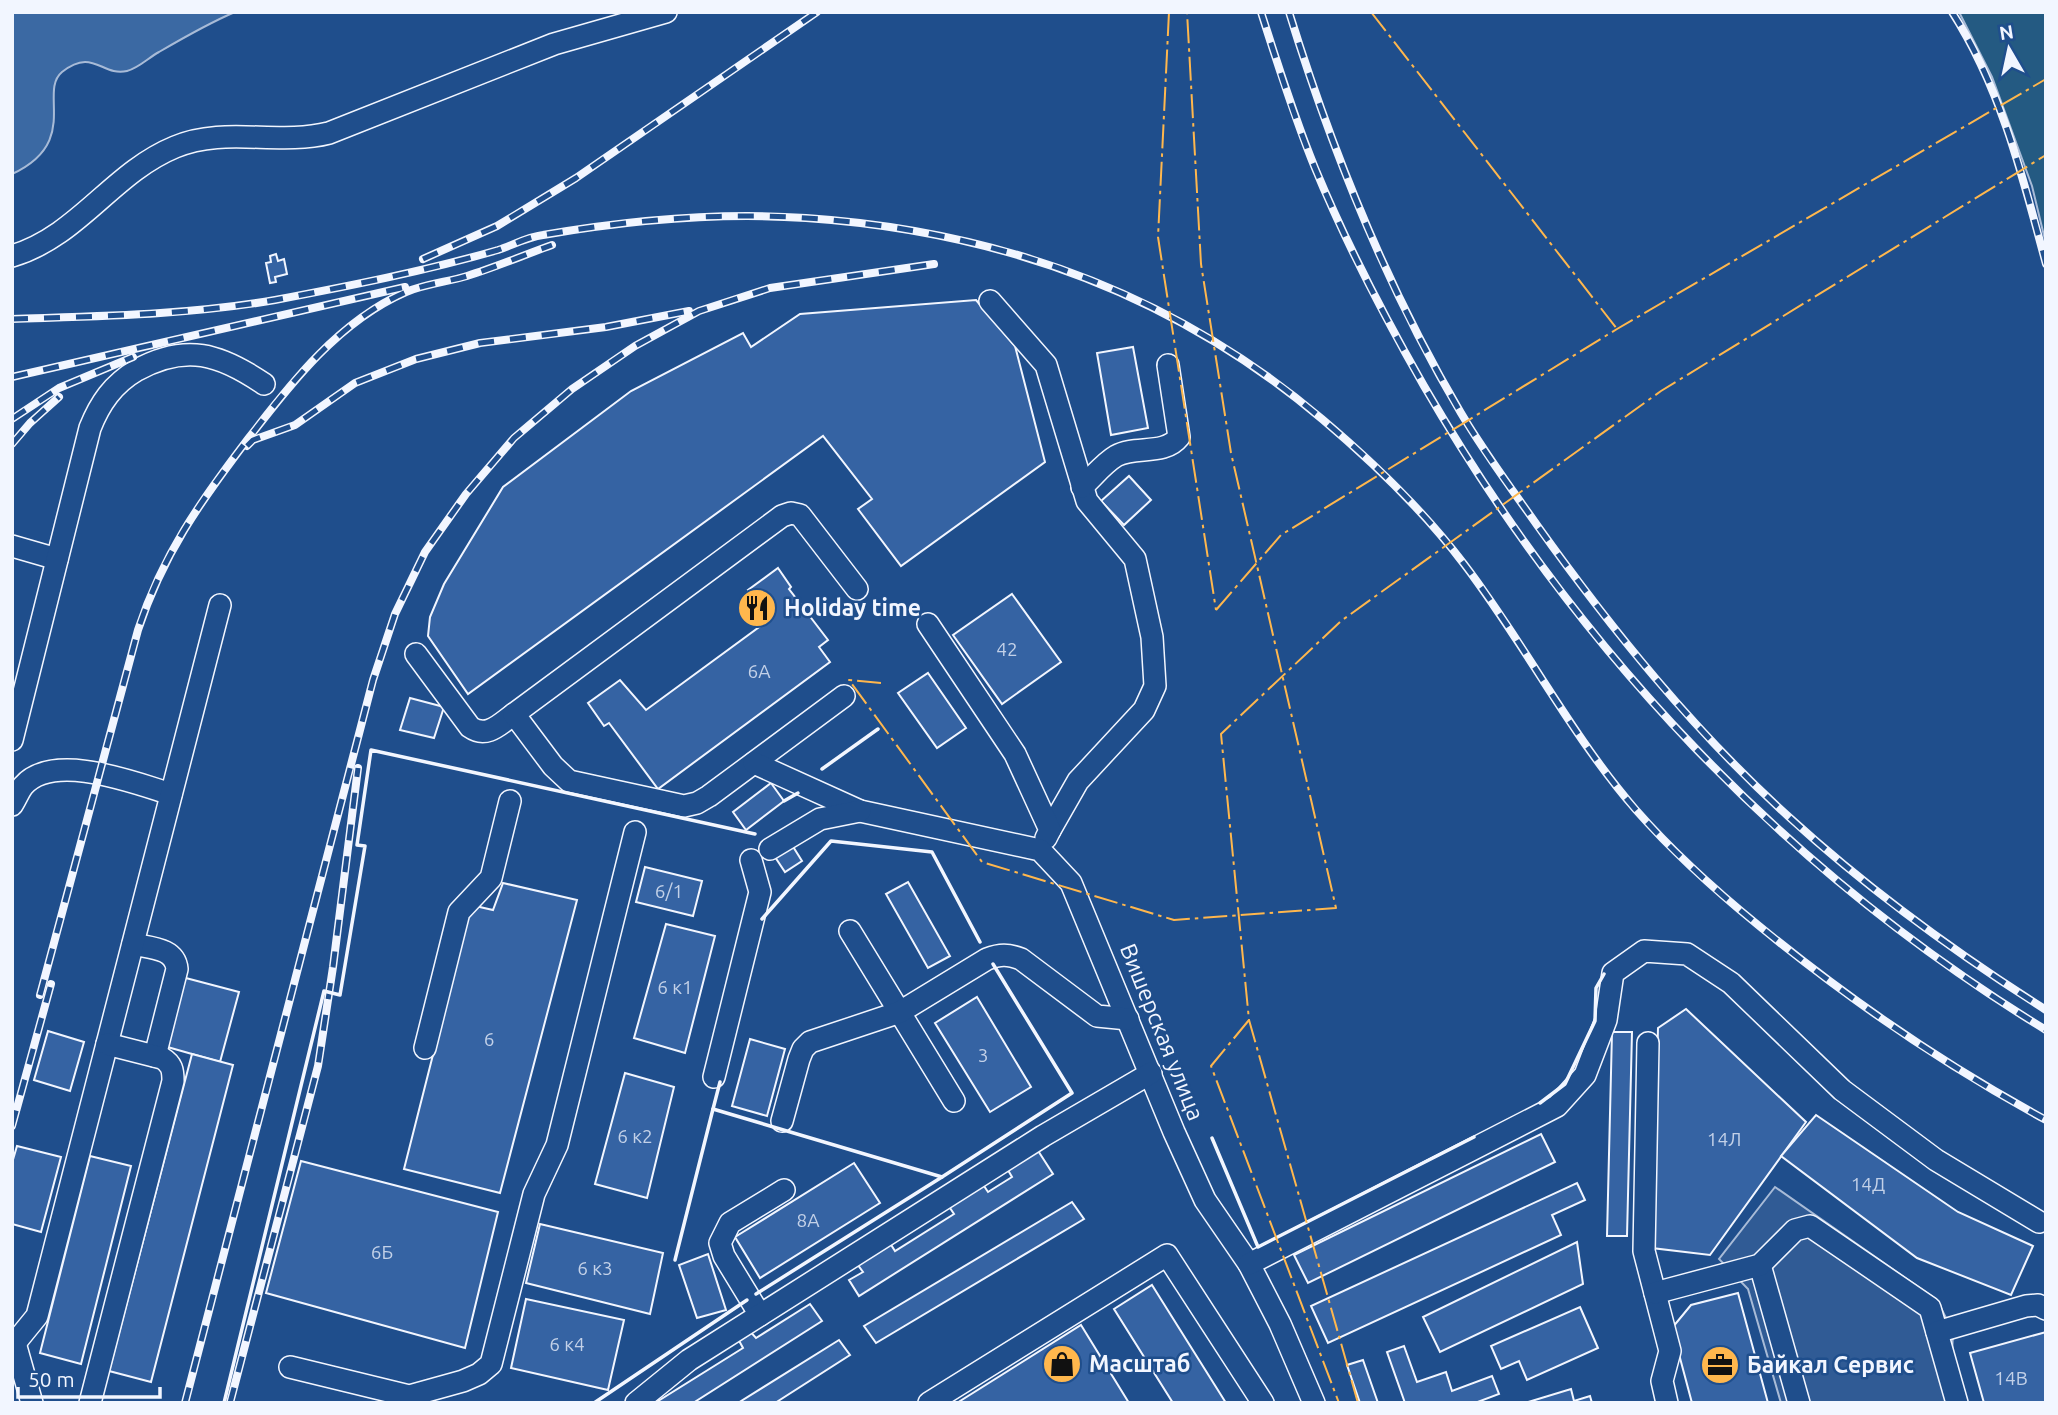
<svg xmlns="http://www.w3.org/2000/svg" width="2058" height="1415" font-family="Ubuntu,sans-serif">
  <rect width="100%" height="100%" fill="#1f4e8c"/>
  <polygon fill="#245a82" stroke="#a8bbd7" stroke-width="2" points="1959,12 2046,13 2046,244 2032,186 1992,77"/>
  <polygon fill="#305b95" stroke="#a8bbd7" stroke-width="2" points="1775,1187 1937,1300 1953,1332 1950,1403 1781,1403 1748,1289 1719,1259"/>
  <path fill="#3b69a3" stroke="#a8bbd7" stroke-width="2" d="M 12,12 L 235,12 C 209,23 183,38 159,52 C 148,58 139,68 127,71 C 102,77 93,47 62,72 C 38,92 81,142 12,174 Z"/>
  <g fill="#3563a3" stroke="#f2f6ff" stroke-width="2">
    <polygon points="276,254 278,261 284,259 287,274 275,277 276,282 270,283 266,263 271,262 270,256"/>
    <polygon points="976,300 1015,346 1045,462 901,566 858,509 872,499 823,436 468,694 428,636 430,617 444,584 503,487 631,391 743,333 751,347 800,314"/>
    <polygon points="1133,347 1148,428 1111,435 1097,353"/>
    <polygon points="1129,476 1151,500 1124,525 1101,501"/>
    <polygon points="778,568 791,587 789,589 828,640 819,647 830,662 658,789 609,723 604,726 588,703 620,680 646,710 766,622 755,607 758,604 748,590"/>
    <polygon points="1012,594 1061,662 1002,704 953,635"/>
    <polygon points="928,673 966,728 937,748 898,693"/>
    <polygon points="410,698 444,707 434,738 400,730"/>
    <polygon points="771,783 784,801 746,830 733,812"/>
    <polygon points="792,845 802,861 785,872 775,857"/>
    <polygon points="645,867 702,881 693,916 636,902"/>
    <polygon points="908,882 950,956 928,968 886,894"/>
    <polygon points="503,883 577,900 500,1193 404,1169 471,905 493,910"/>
    <polygon points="666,924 715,936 685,1053 634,1038"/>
    <polygon points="182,977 239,992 220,1062 164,1046"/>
    <polygon points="977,997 1031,1087 990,1112 935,1023"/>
    <polygon points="1686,1009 1806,1122 1710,1255 1652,1248 1658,1028"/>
    <polygon points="48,1031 84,1042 70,1091 34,1080"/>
    <polygon points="1612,1032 1632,1032 1627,1236 1607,1236"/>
    <polygon points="750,1039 785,1049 767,1116 732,1106"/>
    <polygon points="192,1054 233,1065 151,1382 109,1371"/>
    <polygon points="625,1073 674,1087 647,1198 595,1184"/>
    <polygon points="1816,1115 1958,1212 2033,1246 2011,1295 1917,1258 1781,1156"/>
    <polygon points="1541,1134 1555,1162 1308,1283 1294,1255"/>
    <polygon points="17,1146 61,1157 41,1232 12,1224 12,1163"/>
    <polygon points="1035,1146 1053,1174 859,1296 849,1280 863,1272 855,1261 888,1240 895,1251 954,1214 946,1202 980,1180 988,1192 1012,1177 1005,1165"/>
    <polygon points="90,1156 131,1166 81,1364 40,1353"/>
    <polygon points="301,1161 498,1212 465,1348 266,1293"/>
    <polygon points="854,1163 880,1203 760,1278 735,1237"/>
    <polygon points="1577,1183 1585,1200 1552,1215 1561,1235 1328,1343 1311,1306"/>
    <polygon points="1072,1202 1084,1219 876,1343 864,1326"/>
    <polygon points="540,1224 663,1253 650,1314 526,1283"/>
    <polygon points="1577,1242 1583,1284 1440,1352 1423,1317"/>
    <polygon points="708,1254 726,1310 697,1318 679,1265"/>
    <polygon points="1152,1285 1226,1403 1173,1403 1114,1309"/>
    <polygon points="1738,1293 1768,1403 1692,1403 1672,1328 1691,1305"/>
    <polygon points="526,1299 624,1320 608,1390 511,1368"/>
    <polygon points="810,1304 822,1321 693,1403 655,1403 743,1348 737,1337 748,1329 756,1338"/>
    <polygon points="1580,1307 1598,1348 1527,1380 1519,1361 1501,1369 1491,1346"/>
    <polygon points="1081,1325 1129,1403 957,1403"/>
    <polygon points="2046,1332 2046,1403 1984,1403 1970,1353"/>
    <polygon points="839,1340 850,1355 775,1403 738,1403"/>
    <polygon points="1404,1346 1417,1382 1446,1372 1452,1391 1492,1376 1499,1394 1475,1403 1405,1403 1387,1352"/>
    <polygon points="1363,1360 1378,1403 1360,1403 1347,1365"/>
    <polygon points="1571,1389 1574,1401 1590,1396 1592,1403 1525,1403"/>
  </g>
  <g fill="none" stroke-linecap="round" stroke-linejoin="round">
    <defs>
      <g id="minor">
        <path d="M 12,256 C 79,236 112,173 175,147 C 224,126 278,146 329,133 L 554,44 L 666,12"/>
        <polyline points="990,301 1046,365 1087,501 1135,559 1152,637 1155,686 1144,710 1078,781 1050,830"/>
        <path d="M 1082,487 C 1093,477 1104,463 1116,456 C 1135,445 1164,456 1179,437 L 1168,365"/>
        <polyline points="12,546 57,559"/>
        <polyline points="928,624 1015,754 1050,830 1046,838"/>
        <path d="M 416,654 L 470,727 C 487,739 500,724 514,714"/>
        <polyline points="844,696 709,796 697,803 684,806 569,781 553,766 514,714 782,516 791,513 800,515 857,589"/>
        <path d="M 12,740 L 90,428 C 100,403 113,384 137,370 C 186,343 220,354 264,384"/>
        <polyline points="754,763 860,811 1040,850 1071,883 1174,1132 1205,1200 1249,1264 1280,1324 1314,1403"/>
        <path d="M 12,805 C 16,799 19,791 23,786 C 53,751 135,783 171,794"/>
        <polyline points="770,849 820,819 860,811"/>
        <polyline points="850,931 954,1101"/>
        <path d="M 133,944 C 151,948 175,948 177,969 L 155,1056"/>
        <polyline points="1648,1043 1644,1251 1670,1351 1662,1381 1667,1403"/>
        <polyline points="425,1048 459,912 491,878 510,801"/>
        <polyline points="714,1077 760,892 751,860"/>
        <path d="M 782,1121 L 799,1059 L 803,1049 L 810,1042 L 900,1012 L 987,959 C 1000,954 1008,954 1021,959 L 1097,1016 L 1128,1019"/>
        <polyline points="1249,1264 1557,1106 1585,1075 1606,1020 1613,973 1644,951 1687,954 1731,983 1842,1090 1936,1160 2039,1222"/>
        <polyline points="1760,1265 1799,1403"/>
        <polyline points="1655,1293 1760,1265 1795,1230 1810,1226 1930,1308 1957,1403"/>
        <polyline points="760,1315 724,1256 720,1243 730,1223 784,1190"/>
        <polyline points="1937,1332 2026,1306 2038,1305 2046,1309"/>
        <polyline points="12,1342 15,1343 32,1403"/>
        <polyline points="15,1343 37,1316 220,605"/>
        <polyline points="290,1367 409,1396 463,1381 479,1374 491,1364 534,1194 557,1145 635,832"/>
        <path d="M 90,1403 L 173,1081 C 173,1070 172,1064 162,1058 L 107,1044"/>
        <polyline points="636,1403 689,1360 1043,1136 1151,1073"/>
        <polyline points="929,1403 1167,1255 1263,1403"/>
      </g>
    </defs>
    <use href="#minor" stroke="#f2f6ff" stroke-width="24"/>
    <use href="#minor" stroke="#1f4e8c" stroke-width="21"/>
    <defs>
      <g id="rail">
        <path d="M 1261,12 C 1278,65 1294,117 1315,168 C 1346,243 1384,316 1424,386 C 1577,650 1785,871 2046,1030"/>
        <path d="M 1289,12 C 1332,151 1387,288 1461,413 C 1484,452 1511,488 1537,525 C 1612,630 1693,730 1789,817 C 1868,889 1956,953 2046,1010"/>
        <path d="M 1952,12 C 2001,88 2023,178 2046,264"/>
        <polyline points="423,259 497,226 576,178 817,12"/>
        <path d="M 12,319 C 100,316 188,315 275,300 C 349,286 425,271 498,250 C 513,245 527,237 543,235 C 630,220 718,212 806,218 C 999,231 1173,293 1322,419 C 1374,463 1423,510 1464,564 C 1525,644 1570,734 1636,810 C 1673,852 1715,890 1758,925 C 1848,999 1943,1064 2046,1120"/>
        <polyline points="12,377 405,287"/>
        <polyline points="12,419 59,388 133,357"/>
        <polyline points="12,444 30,423 59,397"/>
        <polyline points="247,446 253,440 295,425 355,383 416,359 480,343 606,327 689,311"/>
        <path d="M 40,995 L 138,630 C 163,554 200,502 248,439 C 291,383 339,321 406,292 C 425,284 447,282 467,276 C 496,267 524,255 552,245"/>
        <polyline points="12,1126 51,984"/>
        <polyline points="185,1403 373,680 395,614 425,552 466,494 514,438 572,389 635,346 699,311 770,288 934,264"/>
        <polyline points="230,1403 318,1066 333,967 358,768"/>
      </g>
    </defs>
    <use href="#rail" stroke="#f2f6ff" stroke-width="8"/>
    <use href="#rail" stroke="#1f4e8c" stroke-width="5" stroke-dasharray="16" stroke-linecap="butt"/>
    <g stroke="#f2f6ff" stroke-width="3.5">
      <polyline points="822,769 878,729"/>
      <polyline points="784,801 798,793"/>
      <polyline points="762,919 831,841 932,852 980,942"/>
      <polyline points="720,1082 713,1109 942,1177 1072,1093 993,964"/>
      <polyline points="1540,1103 1565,1084 1595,1021 1596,988 1604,974"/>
      <polyline points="1212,1138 1258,1247 1474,1137"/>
      <polyline points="675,1260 713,1109"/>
      <polyline points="756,1294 942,1177"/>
      <polyline points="224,1403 324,991 340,995 365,846 357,845 371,750 755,834"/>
      <polyline points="594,1403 747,1300"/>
    </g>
    <g stroke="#ffb74d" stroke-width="2" stroke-dasharray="24 5 3.5 5" stroke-linecap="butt">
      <polyline points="1169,12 1158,237 1216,610"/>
      <polyline points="1371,12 1617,329"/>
      <polyline points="1216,610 1281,535 1617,329 2046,79"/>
      <polyline points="881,683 849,680 982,862 1174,920 1336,908 1231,453 1201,264 1187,12"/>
      <polyline points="1249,1020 1211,1066 1339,1403"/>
      <polyline points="1358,1403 1249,1020 1221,734 1341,621 1661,391 2046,155"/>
    </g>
  </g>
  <defs>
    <symbol id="restaurant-disc" viewBox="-11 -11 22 22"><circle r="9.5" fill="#ffb74d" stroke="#1f4e8c"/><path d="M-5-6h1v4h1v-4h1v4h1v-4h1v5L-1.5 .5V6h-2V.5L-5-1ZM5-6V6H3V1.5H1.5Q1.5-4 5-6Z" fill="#111"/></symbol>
    <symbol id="shop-disc" viewBox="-11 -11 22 22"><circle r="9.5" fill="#ffb74d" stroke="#1f4e8c"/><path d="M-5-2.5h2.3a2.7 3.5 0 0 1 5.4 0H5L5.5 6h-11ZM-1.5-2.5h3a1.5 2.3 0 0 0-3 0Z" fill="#111"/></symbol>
    <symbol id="office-disc" viewBox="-11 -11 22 22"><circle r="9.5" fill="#ffb74d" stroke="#1f4e8c"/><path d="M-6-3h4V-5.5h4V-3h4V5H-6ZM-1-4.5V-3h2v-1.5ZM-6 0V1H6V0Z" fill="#111"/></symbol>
  </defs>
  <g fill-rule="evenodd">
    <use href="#restaurant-disc" x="735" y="586" width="44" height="44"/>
    <use href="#shop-disc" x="1040" y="1342" width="44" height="44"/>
    <use href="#office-disc" x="1698" y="1343" width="44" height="44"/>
  </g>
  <g text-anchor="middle" stroke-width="5" stroke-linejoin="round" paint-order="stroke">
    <g font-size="19" fill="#c3d1e8">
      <text x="1007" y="656">42</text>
      <text x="759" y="678">6А</text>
      <text x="669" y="898">6/1</text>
      <text x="675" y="994">6 к1</text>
      <text x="489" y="1046">6</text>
      <text x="983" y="1062">3</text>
      <text x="635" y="1143">6 к2</text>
      <text x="1724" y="1146">14Л</text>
      <text x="1868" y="1191">14Д</text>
      <text x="808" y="1227">8А</text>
      <text x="382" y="1259">6Б</text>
      <text x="595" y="1275">6 к3</text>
      <text x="567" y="1351">6 к4</text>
      <text x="2011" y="1385">14В</text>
    </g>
    <g font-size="23" font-weight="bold" fill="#f2f6ff" stroke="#1f4e8c" text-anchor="start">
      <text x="784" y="616">Holiday time</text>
      <text x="1089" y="1372">Масштаб</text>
      <text x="1747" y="1373">Байкал Сервис</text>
    </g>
    <g font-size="23" fill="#f2f6ff" stroke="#1f4e8c">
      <text transform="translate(1162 1032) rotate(68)" y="8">Вишерская улица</text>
    </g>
  </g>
  <rect width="2058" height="1415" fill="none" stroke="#f2f6ff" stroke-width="28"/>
  <g transform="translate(2009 49) rotate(351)" stroke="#1f4e8c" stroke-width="5" paint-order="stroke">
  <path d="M0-5L12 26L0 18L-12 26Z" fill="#f2f6ff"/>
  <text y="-10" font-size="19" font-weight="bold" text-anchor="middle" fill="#f2f6ff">N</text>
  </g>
  <path d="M18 1387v10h142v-10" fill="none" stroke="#f2f6ff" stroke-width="3.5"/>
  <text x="28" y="1387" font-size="21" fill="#f2f6ff" stroke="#1f4e8c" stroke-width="5" paint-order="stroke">50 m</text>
</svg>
